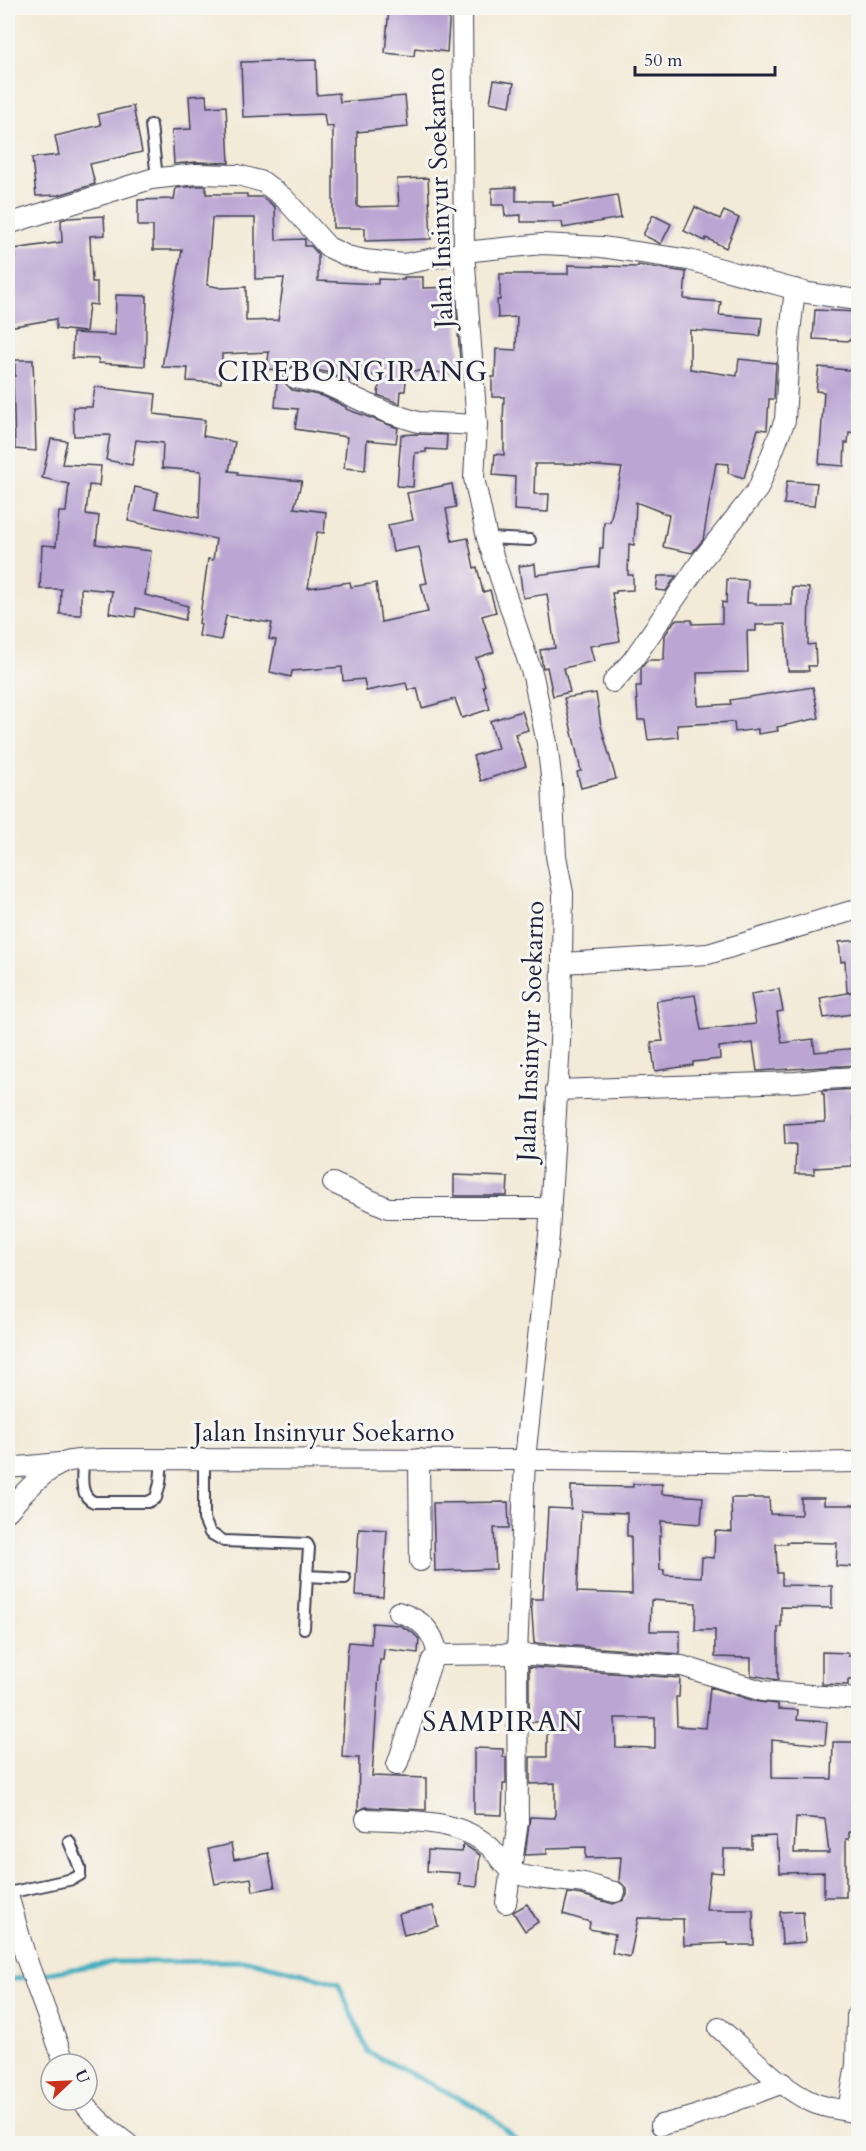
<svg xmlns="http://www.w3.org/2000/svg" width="866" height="2151" font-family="Cardo,serif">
  <rect width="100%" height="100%" fill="#f6f6f2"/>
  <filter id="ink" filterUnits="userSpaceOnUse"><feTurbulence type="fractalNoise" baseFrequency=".0167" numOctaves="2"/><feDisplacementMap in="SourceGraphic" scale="12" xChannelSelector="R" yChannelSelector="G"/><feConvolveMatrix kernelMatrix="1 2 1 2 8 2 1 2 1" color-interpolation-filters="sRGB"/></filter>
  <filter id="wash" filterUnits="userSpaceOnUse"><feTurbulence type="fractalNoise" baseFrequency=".008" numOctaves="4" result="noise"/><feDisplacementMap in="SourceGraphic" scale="24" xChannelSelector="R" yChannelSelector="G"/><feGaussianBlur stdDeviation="1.35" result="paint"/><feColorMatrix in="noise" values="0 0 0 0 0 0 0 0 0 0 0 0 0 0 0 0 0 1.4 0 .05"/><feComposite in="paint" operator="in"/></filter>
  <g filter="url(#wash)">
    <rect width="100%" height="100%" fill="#f3ead7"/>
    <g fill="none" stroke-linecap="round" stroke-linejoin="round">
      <polyline stroke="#42aec0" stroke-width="5" points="8,1980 114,1962 251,1961 338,1983 368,2052 486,2112 521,2144"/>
    </g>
    <g id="blocks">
      <g fill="#bba5d3" fill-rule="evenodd">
        <polygon points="389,8 428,8 450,10 447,52 415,48 414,56 385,53"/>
        <polygon points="316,60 317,95 339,93 340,102 405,96 408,127 357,132 357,207 399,206 397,179 428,178 431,239 365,241 365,228 333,228 333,126 326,127 324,114 243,117 241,62"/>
        <polygon points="494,80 514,83 510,106 490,102"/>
        <polygon points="206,95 207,107 226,106 229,163 196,162 174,164 172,130 191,129 189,96"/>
        <polygon points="133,106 142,152 90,164 95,184 59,195 36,196 32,158 59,155 55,136 101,125 98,114"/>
        <path d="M 197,186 L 206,186 L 206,194 L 247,194 L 247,197 L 262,197 L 275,207 L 276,240 L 305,239 L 305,246 L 311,246 L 318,254 L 318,281 L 378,284 L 378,279 L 404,280 L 404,277 L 423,277 L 423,288 L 455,287 L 460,359 L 459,374 L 407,370 L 405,391 L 401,391 L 400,404 L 378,395 L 380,376 L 350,374 L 349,382 L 330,373 L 297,366 L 291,367 L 283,375 L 284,382 L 292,390 L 323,396 L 346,407 L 346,409 L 398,428 L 396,443 L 367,440 L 365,470 L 344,468 L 347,437 L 295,429 L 298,409 L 275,407 L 278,370 L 267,369 L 269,352 L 222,354 L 221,383 L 187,381 L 188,368 L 162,367 L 182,250 L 153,250 L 153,226 L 138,226 L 138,200 L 174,199 L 176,188 ZM 212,218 L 255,218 L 255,279 L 284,278 L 278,320 L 246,321 L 246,287 L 222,288 L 207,285 Z"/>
        <polygon points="516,187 516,201 553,201 553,206 617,195 621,218 563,228 562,222 521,222 521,215 505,216 504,205 492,205 492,188"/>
        <polygon points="695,207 720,219 724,211 739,218 726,248 706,238 705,241 684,231"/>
        <polygon points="653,215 671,224 661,244 643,235"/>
        <polygon points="104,216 105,235 90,236 92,282 97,282 97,305 89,304 86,332 56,329 56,319 8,327 8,258 15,258 14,249 62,242 61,220 68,218"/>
        <polygon points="568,265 638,267 638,265 686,272 684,299 721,302 719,315 762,318 760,336 690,330 690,369 737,376 739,359 776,363 774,399 769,399 767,430 758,429 744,478 728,473 729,464 716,463 703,540 692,553 663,547 669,515 636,502 634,545 629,544 628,575 633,575 633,590 616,591 616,593 612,593 620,641 590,646 594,661 564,668 570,692 553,696 547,667 543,668 540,650 555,648 547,594 523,598 519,566 535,564 536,575 599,567 600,548 603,548 604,522 610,522 622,468 575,464 535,464 534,494 549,494 548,512 514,510 515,477 493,475 495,454 504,455 504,422 503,422 504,397 492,397 492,377 495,377 496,349 516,350 517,317 498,318 497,300 500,300 500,274 568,274"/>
        <polygon points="116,295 147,296 145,366 98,363 99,359 72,358 73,333 115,335"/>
        <polygon points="815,310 858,312 858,339 850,339 850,341 813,339"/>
        <polygon points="15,360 33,360 36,451 15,449 13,376 15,376"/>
        <polygon points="819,367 856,371 852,410 858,411 858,433 849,432 848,443 845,443 844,466 819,464 824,392 816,391"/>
        <polygon points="95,387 156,394 154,414 205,420 203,436 235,442 229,471 238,472 238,475 302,481 294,508 326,512 324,533 317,532 308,588 350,582 351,587 376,583 381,622 428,612 421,584 427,583 419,547 393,552 388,525 413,520 407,493 452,484 456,507 446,509 452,541 468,538 474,568 477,567 483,592 490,590 496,612 482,616 494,652 476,658 485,685 483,686 490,709 462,718 455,699 422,708 417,688 408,690 406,683 366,691 364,679 343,681 342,667 292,671 291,677 270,672 276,640 269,639 272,623 226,616 221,640 199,636 201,624 199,623 208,559 213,560 216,539 128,521 135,487 158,492 155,508 199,518 201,471 162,468 163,443 136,440 132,465 106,460 110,435 74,436 73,407 92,407"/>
        <polygon points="415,434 447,435 446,450 426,449 426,452 415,453 413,487 397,486 401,435"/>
        <polygon points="51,439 67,441 62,464 101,466 99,486 89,485 86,514 99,516 96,544 151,551 145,595 188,606 185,620 136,608 135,617 109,613 112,591 81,588 81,615 60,614 61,589 40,589 42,545 56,546 59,512 66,512 69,484 42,478"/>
        <polygon points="787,481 817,483 814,506 784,504"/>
        <polygon points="658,576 676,576 666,591 656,590"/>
        <polygon points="727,579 748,580 747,603 756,603 756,605 792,605 792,587 809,588 808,645 815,644 816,666 808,666 809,671 788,671 785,624 756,625 756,631 747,631 748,672 697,673 698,706 731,704 730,700 813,687 819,718 777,727 778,731 758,734 758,729 735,732 734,722 677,725 678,737 648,740 645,720 638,720 636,686 641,686 641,668 648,660 664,660 665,635 675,620 692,620 692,624 722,623 722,602 726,603"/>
        <polygon points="596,693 601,726 616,779 581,788 577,772 581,771 564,698"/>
        <polygon points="522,711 528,730 515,734 526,766 481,781 473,756 498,748 490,721"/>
        <polygon points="858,940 858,1013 824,1018 820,998 853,992 847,992 845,961 841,962 839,942"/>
        <polygon points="779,989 783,1011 777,1012 782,1043 813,1039 815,1052 858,1048 858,1065 757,1071 753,1043 719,1047 720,1059 693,1062 693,1065 655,1071 651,1042 663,1041 656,1001 695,995 701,1030 756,1024 751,994"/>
        <polygon points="858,1089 858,1116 854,1116 854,1145 851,1145 852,1166 814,1168 814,1174 795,1174 796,1144 785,1144 784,1124 825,1122 824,1094 822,1094 822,1091"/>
        <polygon points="454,1175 508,1177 507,1196 454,1196"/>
        <path d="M 633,1484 L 662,1484 L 662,1494 L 703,1497 L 701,1524 L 661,1521 L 661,1536 L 659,1536 L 660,1570 L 664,1570 L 664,1575 L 701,1577 L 702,1557 L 714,1558 L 715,1531 L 732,1532 L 731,1498 L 769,1498 L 770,1514 L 801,1515 L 801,1498 L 824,1498 L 824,1505 L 858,1505 L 858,1567 L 836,1566 L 837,1543 L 787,1542 L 787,1544 L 776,1544 L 777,1573 L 782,1573 L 782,1585 L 832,1586 L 832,1608 L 781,1607 L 781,1627 L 778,1627 L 778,1680 L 751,1675 L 751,1658 L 715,1657 L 715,1630 L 695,1630 L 696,1603 L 651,1600 L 650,1631 L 680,1631 L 680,1654 L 534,1643 L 531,1599 L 543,1599 L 548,1508 L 571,1509 L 571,1486 L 633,1487 ZM 581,1511 L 627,1513 L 627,1536 L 631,1536 L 632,1594 L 577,1592 Z"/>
        <polygon points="508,1502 509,1528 494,1528 496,1569 435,1571 433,1503"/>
        <polygon points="359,1528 387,1530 383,1597 355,1595"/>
        <polygon points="372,1623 399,1625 412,1632 419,1639 418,1653 384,1649 383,1660 380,1660 372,1776 426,1778 426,1810 366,1807 358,1811 359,1758 342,1757 347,1656 349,1642 371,1644"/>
        <polygon points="822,1652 848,1653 848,1656 858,1656 858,1680 848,1680 848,1685 822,1684"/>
        <path d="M 529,1667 L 680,1678 L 679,1697 L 676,1697 L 677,1726 L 706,1728 L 710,1687 L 758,1702 L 778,1704 L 778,1709 L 798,1710 L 797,1720 L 827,1722 L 825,1745 L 772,1740 L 772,1778 L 832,1779 L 833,1742 L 858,1742 L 858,1832 L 849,1832 L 849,1839 L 846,1839 L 846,1897 L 824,1897 L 824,1872 L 780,1873 L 779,1849 L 777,1849 L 776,1836 L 752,1837 L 752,1849 L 724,1849 L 723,1873 L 710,1872 L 706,1910 L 753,1910 L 754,1945 L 728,1945 L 728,1943 L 684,1945 L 683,1919 L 638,1918 L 630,1957 L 612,1953 L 615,1934 L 589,1929 L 590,1922 L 563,1914 L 568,1893 L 582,1895 L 613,1904 L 624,1900 L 627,1895 L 627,1889 L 619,1881 L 621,1857 L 586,1858 L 586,1847 L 547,1848 L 547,1854 L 525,1855 L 530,1817 L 555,1818 L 555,1783 L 530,1784 L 530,1757 L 547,1757 L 547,1722 L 529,1722 ZM 615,1718 L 655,1718 L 655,1748 L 616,1747 ZM 796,1817 L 825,1819 L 829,1853 L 794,1853 Z"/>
        <polygon points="474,1748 503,1749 503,1757 506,1757 506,1784 503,1784 502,1815 474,1814"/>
        <polygon points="231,1844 234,1860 268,1853 275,1887 253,1891 251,1878 215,1884 208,1849"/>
        <polygon points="463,1844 480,1855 477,1887 459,1885 460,1873 427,1871 428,1850 462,1852"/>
        <polygon points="527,1904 538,1922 525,1931 513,1912"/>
        <polygon points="433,1906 438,1926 404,1935 399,1914"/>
        <polygon points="803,1911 805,1942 782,1944 780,1912"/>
      </g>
    </g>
  </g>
  <g filter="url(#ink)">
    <use href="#blocks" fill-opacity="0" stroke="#414052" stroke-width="1.5"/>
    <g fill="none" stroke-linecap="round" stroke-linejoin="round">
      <defs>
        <g id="lane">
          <polyline points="151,125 157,178"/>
          <polyline points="487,538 530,540"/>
          <polyline points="204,1459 204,1519 210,1533 224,1541 307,1544 309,1548 307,1576 345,1578"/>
          <path d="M 83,1460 C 83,1474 78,1496 94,1502 L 148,1502 L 156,1498 L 160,1483 L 162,1459"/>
          <polyline points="304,1628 307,1576"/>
          <polyline points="8,1893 73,1879 80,1875 80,1868 69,1841"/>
        </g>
        <g id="street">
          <polyline points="462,8 464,252 477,425 474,478 487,538 533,676 547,743 552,784 556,856 563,893 561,1024 549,1235 525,1459 517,1654 518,1822 506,1903"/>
          <polyline points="8,224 151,179 196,174 238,175 263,182 284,198 328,247 347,256 365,260 404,264 464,252 542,244 602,247 689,260 808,293 858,300"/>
          <polyline points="295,378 327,385 386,412 418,422 477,425"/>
          <polyline points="613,682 632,661 701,561 758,489 785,420 790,333 795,289"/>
          <polyline points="563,963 708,954 858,909"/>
          <polyline points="556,1090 796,1082 824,1079 858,1077"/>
          <polyline points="333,1183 388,1208 550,1208"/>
          <polyline points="419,1459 420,1561"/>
          <polyline points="8,1468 60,1463"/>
          <path d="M 8,1511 C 23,1494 43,1470 66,1462 C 76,1459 89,1460 100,1459 L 544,1460 L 785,1463 L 858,1462"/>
          <path d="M 398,1612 C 421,1619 433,1630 438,1655"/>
          <polyline points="397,1765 432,1660 438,1655 517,1654 682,1666 762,1691 858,1699"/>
          <path d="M 366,1819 C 408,1821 457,1818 490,1847 C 498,1854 503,1866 511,1871 C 524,1880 567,1880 584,1883 C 595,1886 604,1890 615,1892"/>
          <polyline points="8,1895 25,1955 65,2064"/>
          <path d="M 719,2028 C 745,2050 782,2090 814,2103 C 828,2109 844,2109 858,2114"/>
          <path d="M 82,2100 C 94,2118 111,2131 128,2144"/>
          <polyline points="848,2110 856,2065 857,2016"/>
          <polyline points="661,2125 689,2118 783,2083"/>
        </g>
      </defs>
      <use href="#lane" stroke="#414052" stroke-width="14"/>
      <use href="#street" stroke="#414052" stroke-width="22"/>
      <use href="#lane" stroke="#fff" stroke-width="10"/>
      <use href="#street" stroke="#fff" stroke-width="20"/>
    </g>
  </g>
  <g text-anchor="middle" stroke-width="6" stroke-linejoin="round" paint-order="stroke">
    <g font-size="26" fill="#22223b" stroke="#f6f6f2">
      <text transform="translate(439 198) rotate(-92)" y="9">Jalan Insinyur Soekarno</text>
      <text transform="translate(530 1031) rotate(-88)" y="9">Jalan Insinyur Soekarno</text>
      <text x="324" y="1441">Jalan Insinyur Soekarno</text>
    </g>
    <g font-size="28" letter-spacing="1.5" fill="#22223b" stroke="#f6f6f2">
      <text x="353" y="381">CIREBONGIRANG</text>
      <text x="503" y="1731">SAMPIRAN</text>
    </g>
  </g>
  <rect width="866" height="2151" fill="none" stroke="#f6f6f2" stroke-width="30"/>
  <g transform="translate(69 2082) rotate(67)"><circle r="28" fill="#f6f6f2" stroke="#a1a1a9" stroke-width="1.5"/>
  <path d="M0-4.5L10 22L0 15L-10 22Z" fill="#c8321e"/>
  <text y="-9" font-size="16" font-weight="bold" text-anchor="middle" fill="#22223b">U</text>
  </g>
  <path d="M635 66v9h140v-9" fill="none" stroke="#22223b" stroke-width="3"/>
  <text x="644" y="66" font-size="18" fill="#22223b" stroke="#f6f6f2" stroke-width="4.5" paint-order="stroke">50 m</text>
</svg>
